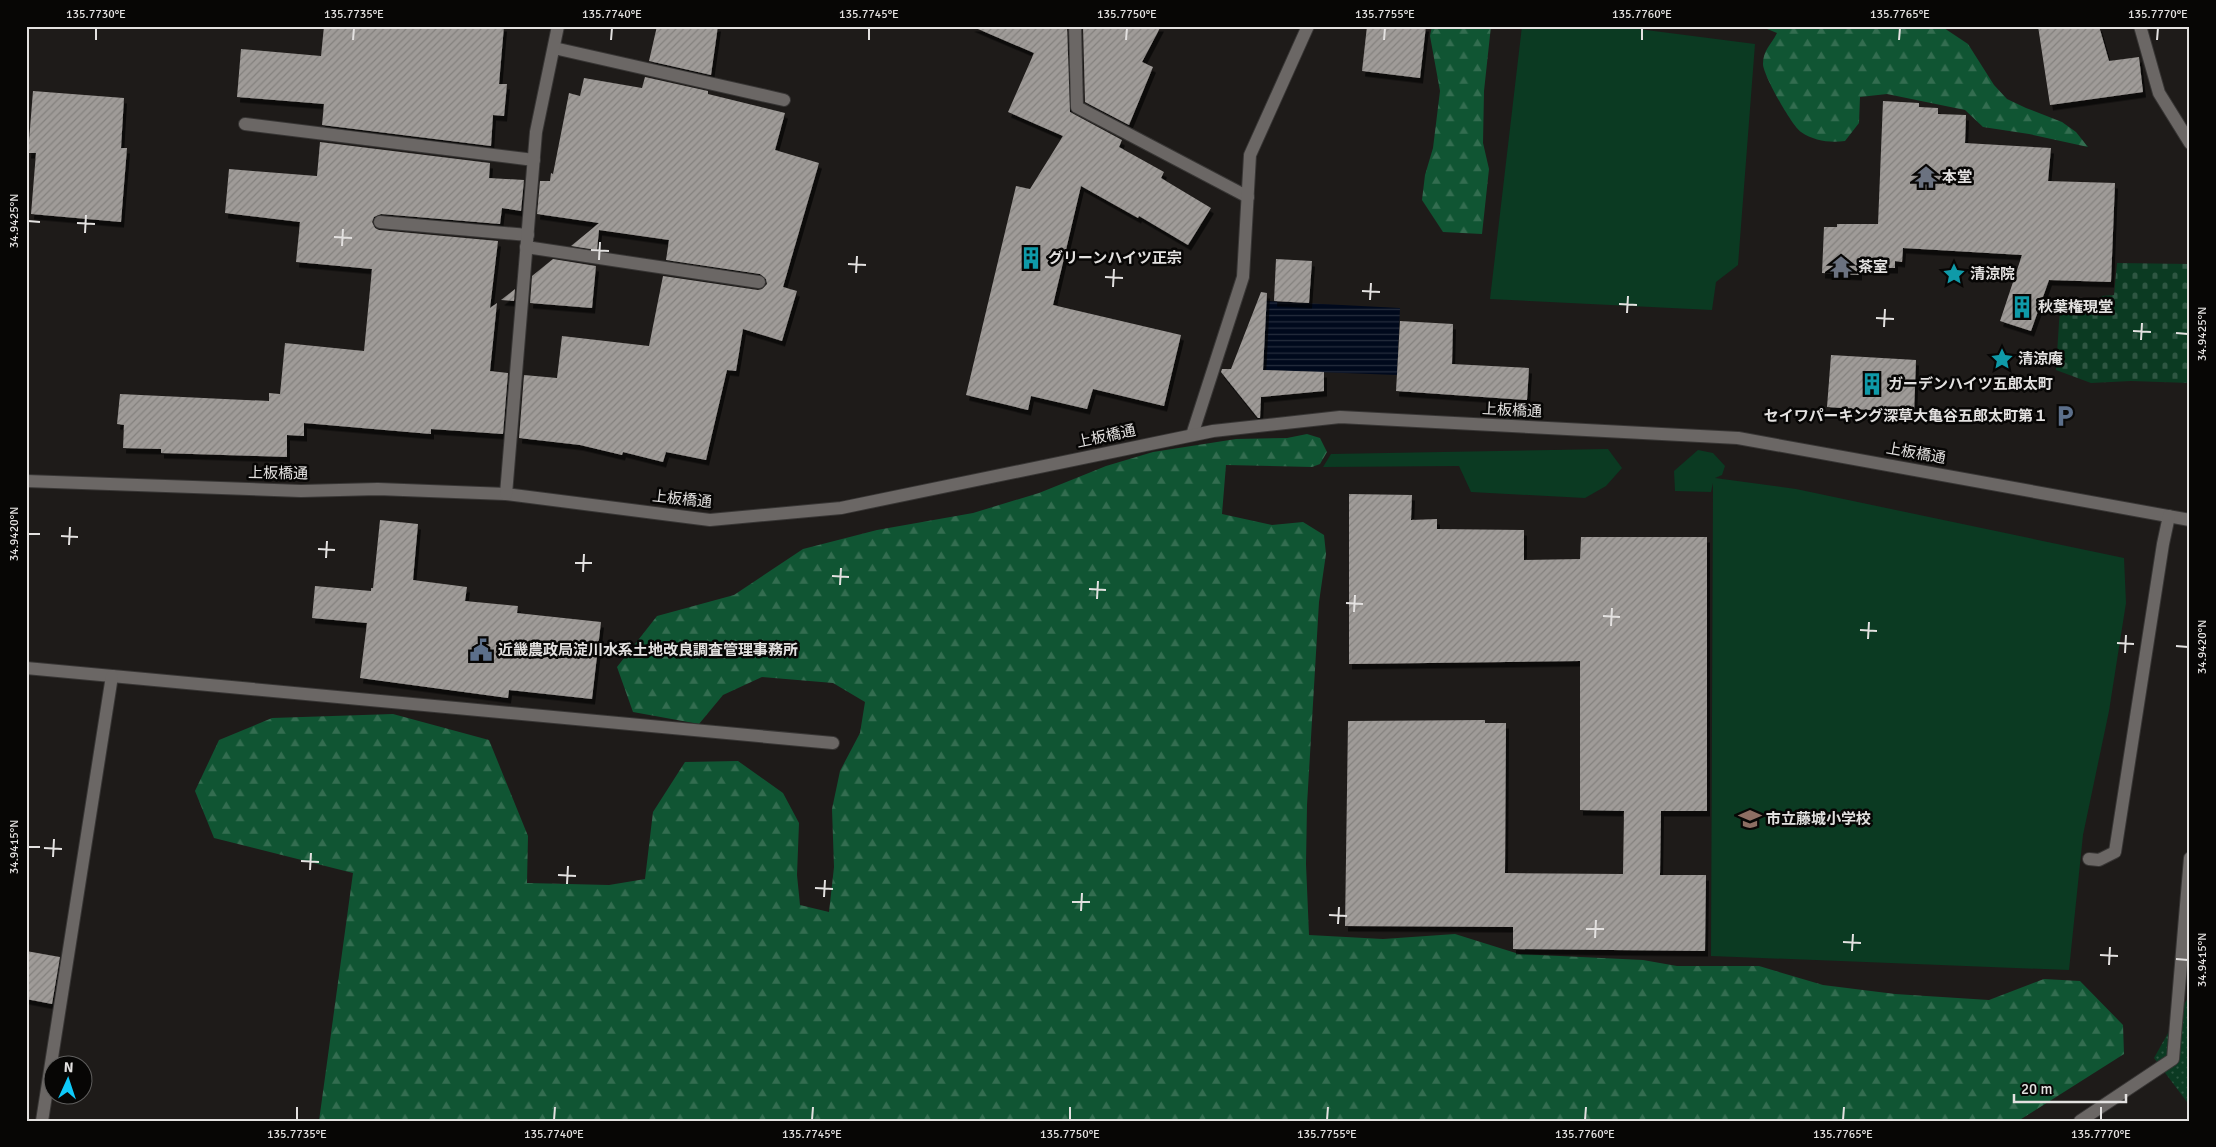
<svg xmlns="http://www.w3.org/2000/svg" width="2216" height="1147" font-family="Signika,'Noto Sans JP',sans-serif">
  <defs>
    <pattern id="forest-firs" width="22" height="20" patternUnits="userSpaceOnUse" patternTransform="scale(1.25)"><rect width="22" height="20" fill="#105533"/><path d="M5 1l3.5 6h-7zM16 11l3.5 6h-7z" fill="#336d50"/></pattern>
    <pattern id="cemetery-stones" width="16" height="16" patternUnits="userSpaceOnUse" patternTransform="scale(1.25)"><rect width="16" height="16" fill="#0b3a22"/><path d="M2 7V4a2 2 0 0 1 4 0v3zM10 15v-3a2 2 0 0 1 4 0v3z" fill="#2e5642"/></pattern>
    <pattern id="park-dots" width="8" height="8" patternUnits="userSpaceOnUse" patternTransform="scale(1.25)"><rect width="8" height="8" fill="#0b3a22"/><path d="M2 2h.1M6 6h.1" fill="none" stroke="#2e5642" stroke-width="1.8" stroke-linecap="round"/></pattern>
    <pattern id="water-rules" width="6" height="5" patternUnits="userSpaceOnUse" patternTransform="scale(1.25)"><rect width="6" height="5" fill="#00091c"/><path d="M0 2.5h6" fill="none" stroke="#252d3d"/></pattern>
    <pattern id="building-hatch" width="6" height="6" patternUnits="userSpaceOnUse" patternTransform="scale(1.25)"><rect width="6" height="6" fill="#9f9b98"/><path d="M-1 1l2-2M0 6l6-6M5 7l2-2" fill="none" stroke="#84817e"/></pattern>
    <filter id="shadow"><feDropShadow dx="3" dy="5.5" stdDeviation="0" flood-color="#0009"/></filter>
  </defs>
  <rect width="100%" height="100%" fill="#1e1b19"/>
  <g fill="#0b3a22">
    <polygon points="1522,26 1615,26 1755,44 1738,265 1716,282 1712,310 1490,299"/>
    <polygon points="1608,449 1622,468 1606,486 1585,498 1471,492 1459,466 1323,467 1331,454"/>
    <polygon points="1698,450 1713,453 1725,466 1722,475 1715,478 1796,489 2124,558 2126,603 2109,711 2083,835 2069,970 1711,956 1713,483 1711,492 1675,491 1674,471"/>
  </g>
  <g fill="url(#forest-firs)">
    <polygon points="1432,26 1491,26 1484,91 1483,143 1489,169 1482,234 1443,232 1422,200 1425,175 1433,148 1440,91 1430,36"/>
    <path d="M 1760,26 L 1941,26 L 1968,44 L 1994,85 L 2007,99 L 2026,108 L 2062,122 L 2076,132 L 2088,147 L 2029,134 L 1983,127 L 1965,110 L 1887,94 L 1860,97 L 1859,123 L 1845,141 C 1830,143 1814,141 1801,132 C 1792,126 1763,75 1763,64 C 1763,50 1771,45 1777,33 Z"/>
    <polygon points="1307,434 1320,438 1327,452 1320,464 1312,467 1226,465 1222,514 1272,525 1303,522 1324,535 1326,554 1319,602 1307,805 1306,864 1309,935 1383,939 1455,934 1519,954 1643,960 1677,966 1759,966 1823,985 1895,994 1989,1000 2044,979 2080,981 2123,1025 2124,1054 2018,1121 319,1121 353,873 214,838 195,791 219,740 272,718 393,714 489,740 528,836 527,883 609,885 645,879 653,812 685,762 738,761 783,793 799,823 797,875 800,905 829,912 834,867 832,809 840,771 860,733 865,702 833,683 762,677 723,695 699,724 633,712 617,667 657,616 734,595 803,549 877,530 973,513 1039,493 1106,466 1153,452 1236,439 1287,438"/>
  </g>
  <polygon fill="url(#cemetery-stones)" points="2117,263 2190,264 2190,383 2131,381 2091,383 2056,370 2060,307 2092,308 2102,296 2114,295"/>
  <polygon fill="url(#park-dots)" points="2190,994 2190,1106 2154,1058"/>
  <polygon fill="url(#water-rules)" points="1266,301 1400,308 1397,375 1263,370"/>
  <g fill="url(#building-hatch)" filter="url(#shadow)">
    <polygon points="324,26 504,26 499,84 507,84 504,116 493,115 491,146 322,125 324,104 237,97 241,49 321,56"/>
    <polygon points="657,26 718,26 711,75 649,61"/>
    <polygon points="971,26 1067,26 1070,112 1122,140 1119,147 1164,172 1161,178 1211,208 1188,245 1139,216 1138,218 1081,186 1053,305 1181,335 1164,406 1093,389 1087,409 1031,396 1028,410 966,395 1016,186 1030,189 1063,136 1008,112 1034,53"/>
    <polygon points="1083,26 1161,26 1142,62 1153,67 1129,125 1085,102"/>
    <polygon points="1367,26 1426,26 1420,78 1362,71"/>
    <polygon points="2038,26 2099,26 2109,61 2139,57 2143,92 2050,105"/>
    <polygon points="645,77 708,91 708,94 785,113 775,150 819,163 783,287 797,291 782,341 743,329 736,371 727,370 706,460 666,452 663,462 623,452 622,455 580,445 519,438 524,375 557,378 562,336 649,346 663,276 758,290 762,289 767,284 766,279 760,274 666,260 669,240 599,230 597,250 571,246 599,223 537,214 540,181 550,181 551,173 553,174 569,93 580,96 584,78 642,88"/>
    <polygon points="33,91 124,98 121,148 127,148 121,222 31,214 36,153 28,153"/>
    <polygon points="1883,101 1919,103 1919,107 1938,108 1938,114 1966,115 1965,143 2051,148 2048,181 2115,183 2111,282 2049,280 2031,331 2000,321 2022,255 1903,248 1902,262 1895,261 1895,268 1859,268 1859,275 1822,273 1824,227 1837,227 1837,224 1878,224"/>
    <polygon points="320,142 490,163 489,178 524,180 521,211 502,208 500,224 381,214 374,217 372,222 375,228 379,230 498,241 490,308 497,303 490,371 508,373 503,434 431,429 431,434 304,423 304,436 287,435 287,457 161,453 161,449 123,448 124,425 117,424 120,394 269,401 269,393 280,394 285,343 364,351 372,269 296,262 300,222 225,213 229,169 317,176"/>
    <polygon points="553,259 596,266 592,308 530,303 532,276"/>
    <polygon points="1276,259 1312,261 1309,303 1274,301"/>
    <polygon points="515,289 514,301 501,300"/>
    <polygon points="1261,292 1267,293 1263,370 1324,372 1324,391 1261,397 1260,418 1258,418 1221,372 1222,369 1231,369"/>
    <polygon points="1400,321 1453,324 1452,364 1529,368 1527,400 1396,391"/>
    <polygon points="1831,355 1916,360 1914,413 1827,407"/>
    <polygon points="1349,494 1412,495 1411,520 1437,519 1437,529 1524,530 1524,560 1580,559 1581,537 1707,537 1707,811 1661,811 1660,875 1706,875 1705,951 1513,949 1513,927 1345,926 1348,721 1485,720 1485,723 1506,723 1505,873 1623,874 1624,811 1580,810 1580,661 1349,664"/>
    <polygon points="380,520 418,524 413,580 467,587 465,601 518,606 517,613 601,622 592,699 509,690 508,698 360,678 367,623 312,618 315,586 371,591 371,588 373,588"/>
    <polygon points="26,951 60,957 52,1004 26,999"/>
  </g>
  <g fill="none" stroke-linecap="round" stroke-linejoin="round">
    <defs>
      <g id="minor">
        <polyline points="1075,26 1077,107 1248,197"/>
        <polyline points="2140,26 2159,93 2190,143"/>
        <polyline points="554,48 784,100"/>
        <polyline points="245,124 534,160"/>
        <polyline points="380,222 528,235"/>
        <polyline points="526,247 759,282"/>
        <polyline points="1192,435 1243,277 1250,155 1308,26"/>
        <polyline points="26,481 301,491 378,489 506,494 710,520 841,508 1213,431 1340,417 1738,438 2190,520"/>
        <polyline points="506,494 536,132 558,26"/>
        <polyline points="26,668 833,743"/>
        <polyline points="2089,859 2099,860 2115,852 2163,544 2169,516"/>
        <polyline points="42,1121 112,676"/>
        <polyline points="2080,1121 2173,1059 2190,858"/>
      </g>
    </defs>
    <use href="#minor" stroke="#383635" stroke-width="14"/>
    <use href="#minor" stroke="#6b6765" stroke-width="12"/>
  </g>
  <path fill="none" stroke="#e3e1e0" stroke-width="2" d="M 96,40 L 96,28M 353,40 L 354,28M 611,40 L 612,28M 869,40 L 869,28M 1126,40 L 1127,28M 1384,40 L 1385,28M 1642,40 L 1642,28M 1899,40 L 1900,28M 2157,40 L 2158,28M 28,221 L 40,222M 77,223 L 95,224M 85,233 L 86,215M 334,237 L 352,238M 342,246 L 343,229M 591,250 L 609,251M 599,260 L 600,242M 848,264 L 866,265M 856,273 L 857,256M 1105,277 L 1123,278M 1113,287 L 1114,269M 1362,291 L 1380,292M 1370,300 L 1371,283M 1619,304 L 1637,305M 1627,313 L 1628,296M 1876,318 L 1894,319M 1884,327 L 1885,309M 2133,331 L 2151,332M 2176,333 L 2188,334M 2141,340 L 2142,323M 28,534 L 40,534M 61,536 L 78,537M 69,545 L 70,527M 318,549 L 335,550M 326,558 L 327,541M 575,563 L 592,563M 583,572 L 584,554M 832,576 L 849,577M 840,585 L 841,568M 1089,589 L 1106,590M 1097,599 L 1098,581M 1346,603 L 1363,604M 1354,612 L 1355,595M 1603,616 L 1620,617M 1611,626 L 1612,608M 1860,630 L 1877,631M 1868,639 L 1869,622M 2117,643 L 2134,644M 2176,646 L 2188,647M 2125,653 L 2126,635M 28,847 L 40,847M 44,848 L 62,849M 53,857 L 54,839M 301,861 L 319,862M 310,870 L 311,853M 558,875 L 576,876M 567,884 L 568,866M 815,888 L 833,889M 824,897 L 825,880M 1072,902 L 1090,902M 1081,911 L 1082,893M 1329,915 L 1347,916M 1338,924 L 1339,907M 1586,929 L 1604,929M 1595,938 L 1596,920M 1843,942 L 1861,943M 1852,951 L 1853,934M 2100,955 L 2118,956M 2176,959 L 2188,960M 2109,965 L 2110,947M 297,1120 L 297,1107M 554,1120 L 555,1107M 812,1120 L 813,1107M 1070,1120 L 1070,1107M 1327,1120 L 1328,1107M 1585,1120 L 1586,1107M 1843,1120 L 1844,1107M 2101,1120 L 2101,1107"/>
  <defs>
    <symbol id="temple-bare" viewBox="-9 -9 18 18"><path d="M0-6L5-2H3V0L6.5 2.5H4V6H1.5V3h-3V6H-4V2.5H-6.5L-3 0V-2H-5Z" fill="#6b7280" stroke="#070605" stroke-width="2.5" paint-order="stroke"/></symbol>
    <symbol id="building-bare" viewBox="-9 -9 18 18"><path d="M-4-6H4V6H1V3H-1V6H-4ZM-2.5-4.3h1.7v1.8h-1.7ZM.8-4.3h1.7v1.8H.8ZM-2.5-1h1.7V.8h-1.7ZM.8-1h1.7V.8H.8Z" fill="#0f9aa8" stroke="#070605" stroke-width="2.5" paint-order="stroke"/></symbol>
    <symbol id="sight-bare" viewBox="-9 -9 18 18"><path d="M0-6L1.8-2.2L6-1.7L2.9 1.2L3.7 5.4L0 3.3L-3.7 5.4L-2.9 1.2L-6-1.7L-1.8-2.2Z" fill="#0f9aa8" stroke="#070605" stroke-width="2.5" paint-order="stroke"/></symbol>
    <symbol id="parking-bare" viewBox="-9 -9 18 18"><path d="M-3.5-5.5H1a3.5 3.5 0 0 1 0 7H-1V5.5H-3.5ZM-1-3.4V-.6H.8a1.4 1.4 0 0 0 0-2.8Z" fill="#5c6f8a" stroke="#070605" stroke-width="2.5" paint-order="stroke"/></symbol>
    <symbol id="civic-bare" viewBox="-9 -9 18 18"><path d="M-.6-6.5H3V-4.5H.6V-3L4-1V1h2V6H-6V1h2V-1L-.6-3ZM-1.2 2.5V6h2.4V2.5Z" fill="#5c6f8a" stroke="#070605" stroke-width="2.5" paint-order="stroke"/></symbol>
    <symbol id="school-bare" viewBox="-9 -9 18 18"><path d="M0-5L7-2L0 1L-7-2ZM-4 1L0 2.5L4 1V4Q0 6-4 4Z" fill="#8d6e63" stroke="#070605" stroke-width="2.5" paint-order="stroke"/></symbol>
  </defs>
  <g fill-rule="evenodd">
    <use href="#temple-bare" x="1910" y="161" width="32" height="32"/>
    <use href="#building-bare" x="1015" y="242" width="32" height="32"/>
    <use href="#temple-bare" x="1825" y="251" width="32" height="32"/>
    <use href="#sight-bare" x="1938" y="258" width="32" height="32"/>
    <use href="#building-bare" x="2006" y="291" width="32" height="32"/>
    <use href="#sight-bare" x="1986" y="343" width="32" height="32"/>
    <use href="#building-bare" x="1856" y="368" width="32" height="32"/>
    <use href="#parking-bare" x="2049" y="400" width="32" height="32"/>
    <use href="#civic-bare" x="465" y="634" width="32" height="32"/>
    <use href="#school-bare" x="1734" y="803" width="32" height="32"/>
  </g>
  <g text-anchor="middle" stroke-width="5" stroke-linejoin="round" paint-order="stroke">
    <g font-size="15" font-weight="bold" fill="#e3e1e0" stroke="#070605" text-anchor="start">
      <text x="1942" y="182">本堂</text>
      <text x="1048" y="263">グリーンハイツ正宗</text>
      <text x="1858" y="272">茶室</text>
      <text x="1970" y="279">清涼院</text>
      <text x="2038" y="312">秋葉権現堂</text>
      <text x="2018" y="364">清涼庵</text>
      <text x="1888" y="389">ガーデンハイツ五郎太町</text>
      <text x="2048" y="421" text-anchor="end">セイワパーキング深草大亀谷五郎太町第１</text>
      <text x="498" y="655">近畿農政局淀川水系土地改良調査管理事務所</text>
      <text x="1766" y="824">市立藤城小学校</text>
    </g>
    <g font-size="15" fill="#e3e1e0" stroke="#070605">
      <text transform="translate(1512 410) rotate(3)" y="5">上板橋通</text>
      <text transform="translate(1106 436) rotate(-12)" y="5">上板橋通</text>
      <text transform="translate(1916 453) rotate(10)" y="5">上板橋通</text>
      <text transform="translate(278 473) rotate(1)" y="5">上板橋通</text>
      <text transform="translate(682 499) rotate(6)" y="5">上板橋通</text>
    </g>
  </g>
  <rect width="2216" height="1147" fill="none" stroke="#070605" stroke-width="55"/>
  <g transform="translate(68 1080) rotate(3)"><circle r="24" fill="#070605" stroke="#5f5e5d"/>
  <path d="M0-4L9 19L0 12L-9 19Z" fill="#0ecafa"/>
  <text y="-8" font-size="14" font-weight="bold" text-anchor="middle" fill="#e3e1e0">N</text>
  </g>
  <path d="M2014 1094v8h112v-8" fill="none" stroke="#e3e1e0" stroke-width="2.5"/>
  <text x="2021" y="1094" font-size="15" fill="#e3e1e0" stroke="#070605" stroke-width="4" paint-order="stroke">20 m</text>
  <rect x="28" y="28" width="2160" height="1092" fill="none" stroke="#e3e1e0" stroke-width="2"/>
  <g font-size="12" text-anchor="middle" fill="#e3e1e0">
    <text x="96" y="18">135.7730°E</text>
    <text x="354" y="18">135.7735°E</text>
    <text x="612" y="18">135.7740°E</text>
    <text x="869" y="18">135.7745°E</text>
    <text x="1127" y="18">135.7750°E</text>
    <text x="1385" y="18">135.7755°E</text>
    <text x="1642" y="18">135.7760°E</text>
    <text x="1900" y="18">135.7765°E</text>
    <text x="2158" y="18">135.7770°E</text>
    <text transform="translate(14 221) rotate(-90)" y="4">34.9425°N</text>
    <text transform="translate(2202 334) rotate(-90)" y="4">34.9425°N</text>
    <text transform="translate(14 534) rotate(-90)" y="4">34.9420°N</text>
    <text transform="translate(2202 647) rotate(-90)" y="4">34.9420°N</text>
    <text transform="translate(14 847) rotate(-90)" y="4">34.9415°N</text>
    <text transform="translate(2202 960) rotate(-90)" y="4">34.9415°N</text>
    <text x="297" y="1138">135.7735°E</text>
    <text x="554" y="1138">135.7740°E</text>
    <text x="812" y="1138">135.7745°E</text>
    <text x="1070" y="1138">135.7750°E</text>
    <text x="1327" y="1138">135.7755°E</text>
    <text x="1585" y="1138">135.7760°E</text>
    <text x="1843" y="1138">135.7765°E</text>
    <text x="2101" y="1138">135.7770°E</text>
  </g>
</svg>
